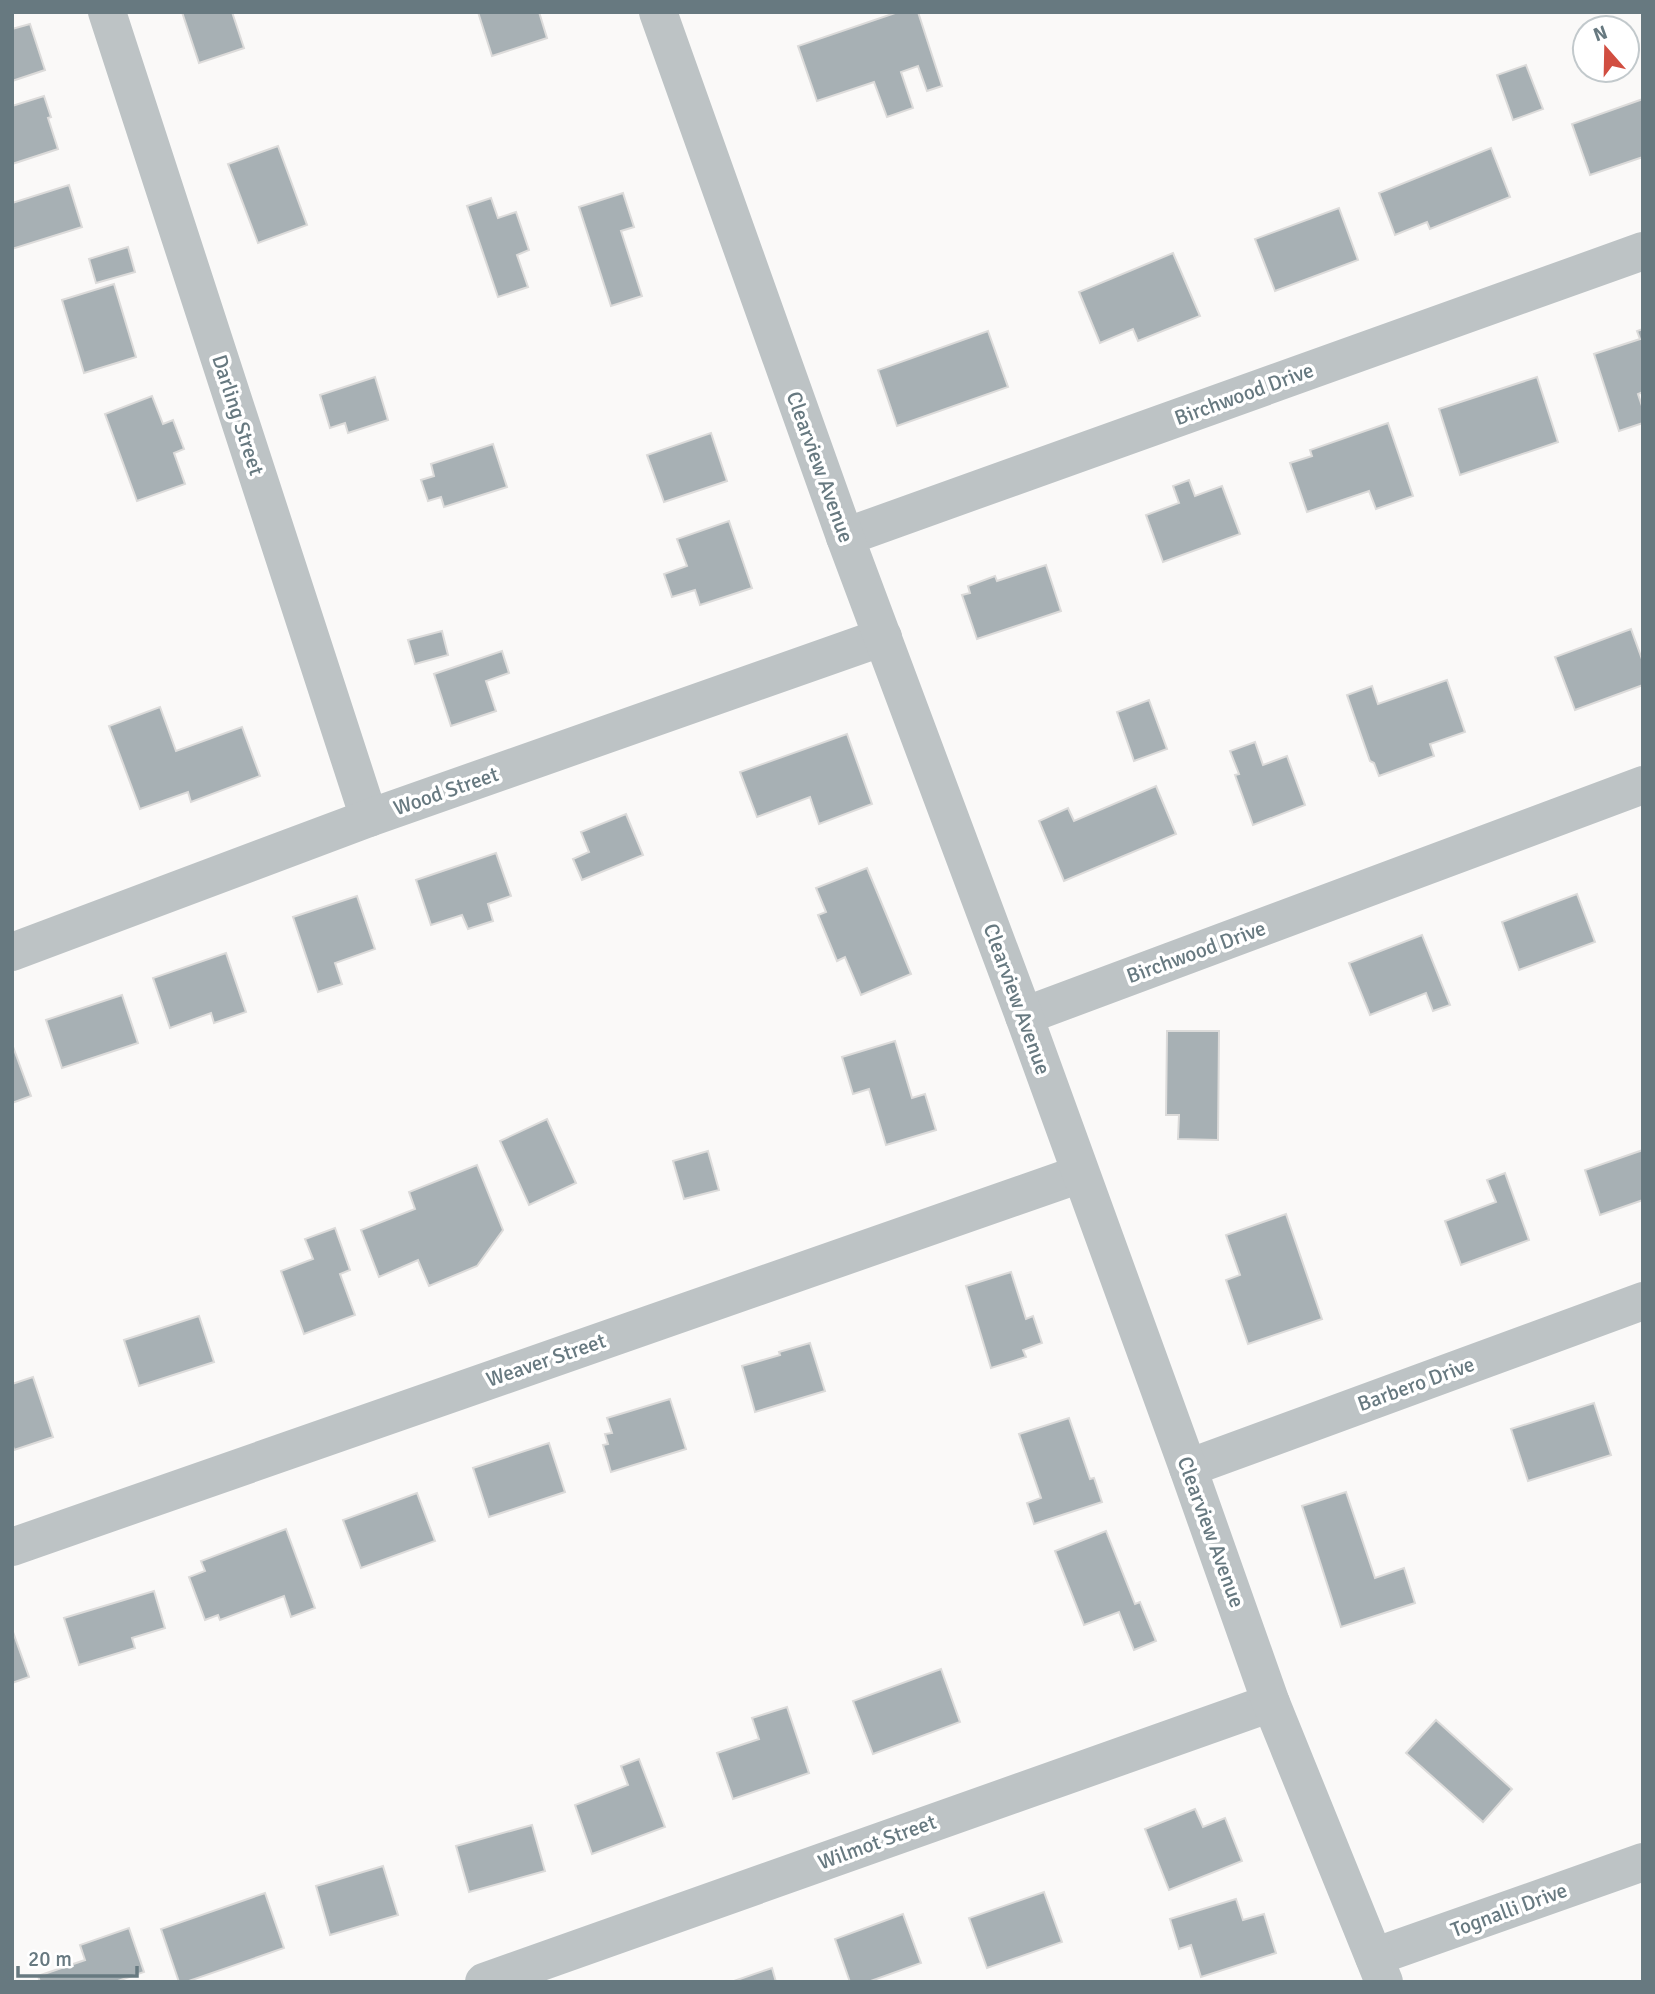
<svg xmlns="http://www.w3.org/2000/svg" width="1655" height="1994" font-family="Signika,sans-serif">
  <rect width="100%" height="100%" fill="#faf9f8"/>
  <g fill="#a7b0b4" stroke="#dcdbda" stroke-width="2">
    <polygon points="182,12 232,12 244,48 199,63"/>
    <polygon points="478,12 539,12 547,38 492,56"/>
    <polygon points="898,12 918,12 942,86 927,91 918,66 901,72 913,108 887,117 874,82 817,101 798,46"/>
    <polygon points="30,24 45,70 12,81 12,29"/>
    <polygon points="1526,65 1543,109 1513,120 1497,75"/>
    <polygon points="44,96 51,117 48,118 58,149 12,164 12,106"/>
    <polygon points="1643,99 1643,157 1590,175 1572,124"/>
    <polygon points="278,146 307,225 258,243 228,164"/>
    <polygon points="1491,148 1510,197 1430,229 1427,222 1395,235 1379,193"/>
    <polygon points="69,185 82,227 12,249 12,203"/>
    <polygon points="623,193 634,227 621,231 642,296 611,306 579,207"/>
    <polygon points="491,198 498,218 516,212 529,250 517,255 528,287 498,297 467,206"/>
    <polygon points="1339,208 1358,260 1275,291 1255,239"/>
    <polygon points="128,247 135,272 96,283 89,259"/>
    <polygon points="1173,253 1200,316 1138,341 1133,329 1100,343 1079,292"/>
    <polygon points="114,284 136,357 84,373 62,300"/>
    <polygon points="1643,329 1643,392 1638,394 1643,409 1643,423 1619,431 1594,354 1640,339 1637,331"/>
    <polygon points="988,331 1008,387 897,426 878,370"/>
    <polygon points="375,377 388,420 348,433 345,423 330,428 320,395"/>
    <polygon points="1537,377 1558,442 1460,475 1439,409"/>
    <polygon points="152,396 163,424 173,420 184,449 174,453 185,484 137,501 105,414"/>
    <polygon points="1388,423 1413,496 1376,509 1369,491 1307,512 1290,463 1312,456 1310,450"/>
    <polygon points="711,433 727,481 664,502 647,455"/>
    <polygon points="493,444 507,487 444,507 441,497 428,501 421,480 434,476 431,464"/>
    <polygon points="1189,480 1195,496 1222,486 1240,534 1163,562 1146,515 1179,503 1173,486"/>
    <polygon points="729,521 752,588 700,605 695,590 672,597 664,574 687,566 677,539"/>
    <polygon points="1046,565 1061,611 977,639 962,595 970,593 968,586 995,576 997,581"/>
    <polygon points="1631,629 1643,662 1643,685 1575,710 1555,657"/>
    <polygon points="442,631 448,655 415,664 408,640"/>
    <polygon points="502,651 509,673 486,681 496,711 451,726 434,674"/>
    <polygon points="1447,680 1465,732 1430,744 1434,756 1379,776 1374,763 1370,761 1347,695 1372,686 1378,704"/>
    <polygon points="1149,700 1167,749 1134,761 1117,712"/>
    <polygon points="160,707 176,751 242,727 260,776 191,802 188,792 140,809 109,726"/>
    <polygon points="847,734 872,804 819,824 810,797 757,817 740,772"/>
    <polygon points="1255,742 1263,765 1287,756 1305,805 1253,825 1235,775 1239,774 1230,751"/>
    <polygon points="1156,786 1176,834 1064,881 1039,821 1068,808 1074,821"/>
    <polygon points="626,814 643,855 582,880 573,859 589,852 581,832"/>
    <polygon points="496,853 511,896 488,904 493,921 468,929 462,915 431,925 416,880"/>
    <polygon points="867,868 911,974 861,995 845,957 837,961 818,915 826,912 816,888"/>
    <polygon points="1577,894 1595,942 1519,970 1502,922"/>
    <polygon points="357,896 375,949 335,963 342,984 318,992 293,917"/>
    <polygon points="1422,935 1450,1005 1433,1011 1426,993 1370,1015 1349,963"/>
    <polygon points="226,953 246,1012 214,1023 211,1013 170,1028 153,978"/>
    <polygon points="122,995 138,1043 62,1068 46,1020"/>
    <polygon points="1167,1031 1219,1031 1218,1140 1178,1139 1179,1115 1166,1115"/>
    <polygon points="895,1041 912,1098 925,1094 936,1130 886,1145 869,1089 853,1094 842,1057"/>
    <polygon points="12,1044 31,1096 12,1103"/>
    <polygon points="547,1119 576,1183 529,1205 500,1141"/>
    <polygon points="1643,1150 1643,1200 1600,1215 1585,1170"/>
    <polygon points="708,1151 719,1190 684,1199 673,1161"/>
    <polygon points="477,1165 503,1230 477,1266 429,1286 418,1260 379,1277 361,1230 415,1209 409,1192"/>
    <polygon points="1505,1173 1529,1240 1461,1265 1445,1221 1496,1202 1487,1180"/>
    <polygon points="1286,1214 1322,1319 1248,1344 1226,1280 1240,1275 1226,1235"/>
    <polygon points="335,1228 350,1270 340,1274 355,1315 304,1334 281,1271 313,1259 305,1239"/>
    <polygon points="1011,1272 1026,1319 1033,1316 1042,1343 1023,1350 1026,1357 991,1368 966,1286"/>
    <polygon points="199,1316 214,1362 139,1386 124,1340"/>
    <polygon points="810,1343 825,1391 755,1412 742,1366 780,1355 779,1352"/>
    <polygon points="33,1377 53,1437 14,1450 12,1443 12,1384"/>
    <polygon points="670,1399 686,1449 611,1472 603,1445 608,1444 605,1434 612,1433 607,1418"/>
    <polygon points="1594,1403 1611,1455 1528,1481 1511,1429"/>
    <polygon points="1069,1418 1090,1479 1094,1478 1102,1502 1034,1524 1027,1503 1041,1498 1019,1434"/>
    <polygon points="549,1443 565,1492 489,1517 473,1468"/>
    <polygon points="1346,1492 1375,1578 1404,1568 1415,1603 1341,1627 1302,1506"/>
    <polygon points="417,1493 435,1541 361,1568 343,1520"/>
    <polygon points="286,1529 315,1608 291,1617 284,1596 220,1620 218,1615 205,1620 189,1577 205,1571 201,1561"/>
    <polygon points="1106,1531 1135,1604 1140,1602 1156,1641 1134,1650 1119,1612 1084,1625 1055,1551"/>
    <polygon points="154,1591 165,1628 132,1638 135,1648 79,1665 64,1618"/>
    <polygon points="13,1632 29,1677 12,1683 12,1633"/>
    <polygon points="941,1669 960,1722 873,1754 853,1701"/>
    <polygon points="787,1707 809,1773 733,1799 717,1753 759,1739 752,1718"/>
    <polygon points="1436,1720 1512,1789 1483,1822 1406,1753"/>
    <polygon points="639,1759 665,1827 592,1854 575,1805 628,1785 621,1766"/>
    <polygon points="1195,1809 1203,1827 1225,1818 1242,1861 1169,1890 1145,1829"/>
    <polygon points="532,1825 545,1871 469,1892 456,1846"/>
    <polygon points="383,1866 398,1915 330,1935 316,1886"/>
    <polygon points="1044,1892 1062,1942 987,1968 969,1918"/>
    <polygon points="265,1893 284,1948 186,1982 179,1982 161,1929"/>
    <polygon points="1236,1899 1243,1920 1264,1914 1276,1953 1201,1977 1191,1945 1179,1949 1170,1919"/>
    <polygon points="903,1914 921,1963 868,1982 850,1982 835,1939"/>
    <polygon points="129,1928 144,1972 115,1982 40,1982 38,1976 85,1960 80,1945"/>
    <polygon points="772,1968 776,1982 731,1982"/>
  </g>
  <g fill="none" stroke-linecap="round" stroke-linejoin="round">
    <g stroke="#bdc3c5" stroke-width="38">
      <polyline points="107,12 369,818"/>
      <polyline points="845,537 1643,251"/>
      <polyline points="12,952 369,818 883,637"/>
      <polyline points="1024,1016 1643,785"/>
      <polyline points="1188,1468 1643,1301"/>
      <polyline points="12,1547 1080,1174"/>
      <polyline points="1374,1957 1643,1862"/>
      <polyline points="484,1982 1271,1703"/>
    </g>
    <polyline stroke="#bdc3c5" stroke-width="38" points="658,12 845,537 1024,1016 1188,1468 1271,1703 1384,1982"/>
  </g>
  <g text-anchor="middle" stroke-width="7" stroke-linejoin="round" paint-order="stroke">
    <g font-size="21" fill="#677980" stroke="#fff">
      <text transform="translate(1244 394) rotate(-20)" y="7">Birchwood Drive</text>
      <text transform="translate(238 415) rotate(72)" y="7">Darling Street</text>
      <text transform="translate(820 467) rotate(70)" y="7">Clearview Avenue</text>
      <text transform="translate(446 791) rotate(-19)" y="7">Wood Street</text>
      <text transform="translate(1196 952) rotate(-20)" y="7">Birchwood Drive</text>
      <text transform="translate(1017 999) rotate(70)" y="7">Clearview Avenue</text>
      <text transform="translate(546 1360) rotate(-19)" y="7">Weaver Street</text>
      <text transform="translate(1416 1384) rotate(-20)" y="7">Barbero Drive</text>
      <text transform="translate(1211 1532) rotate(70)" y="7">Clearview Avenue</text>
      <text transform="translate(877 1842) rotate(-20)" y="7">Wilmot Street</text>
      <text transform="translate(1509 1910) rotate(-20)" y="7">Tognalli Drive</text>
    </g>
  </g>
  <rect width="1655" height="1994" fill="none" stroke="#677980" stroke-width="28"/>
  <g transform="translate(1606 49) rotate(340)"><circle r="33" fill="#ffffff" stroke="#c2c9cc" stroke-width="2"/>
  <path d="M0-5L12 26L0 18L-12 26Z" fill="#d14e41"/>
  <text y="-10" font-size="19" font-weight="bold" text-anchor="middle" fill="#677980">N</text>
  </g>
  <path d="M18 1966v10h119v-10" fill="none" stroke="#677980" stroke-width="3.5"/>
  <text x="28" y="1966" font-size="21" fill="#677980" stroke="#ffffff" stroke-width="5" paint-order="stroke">20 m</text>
</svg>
